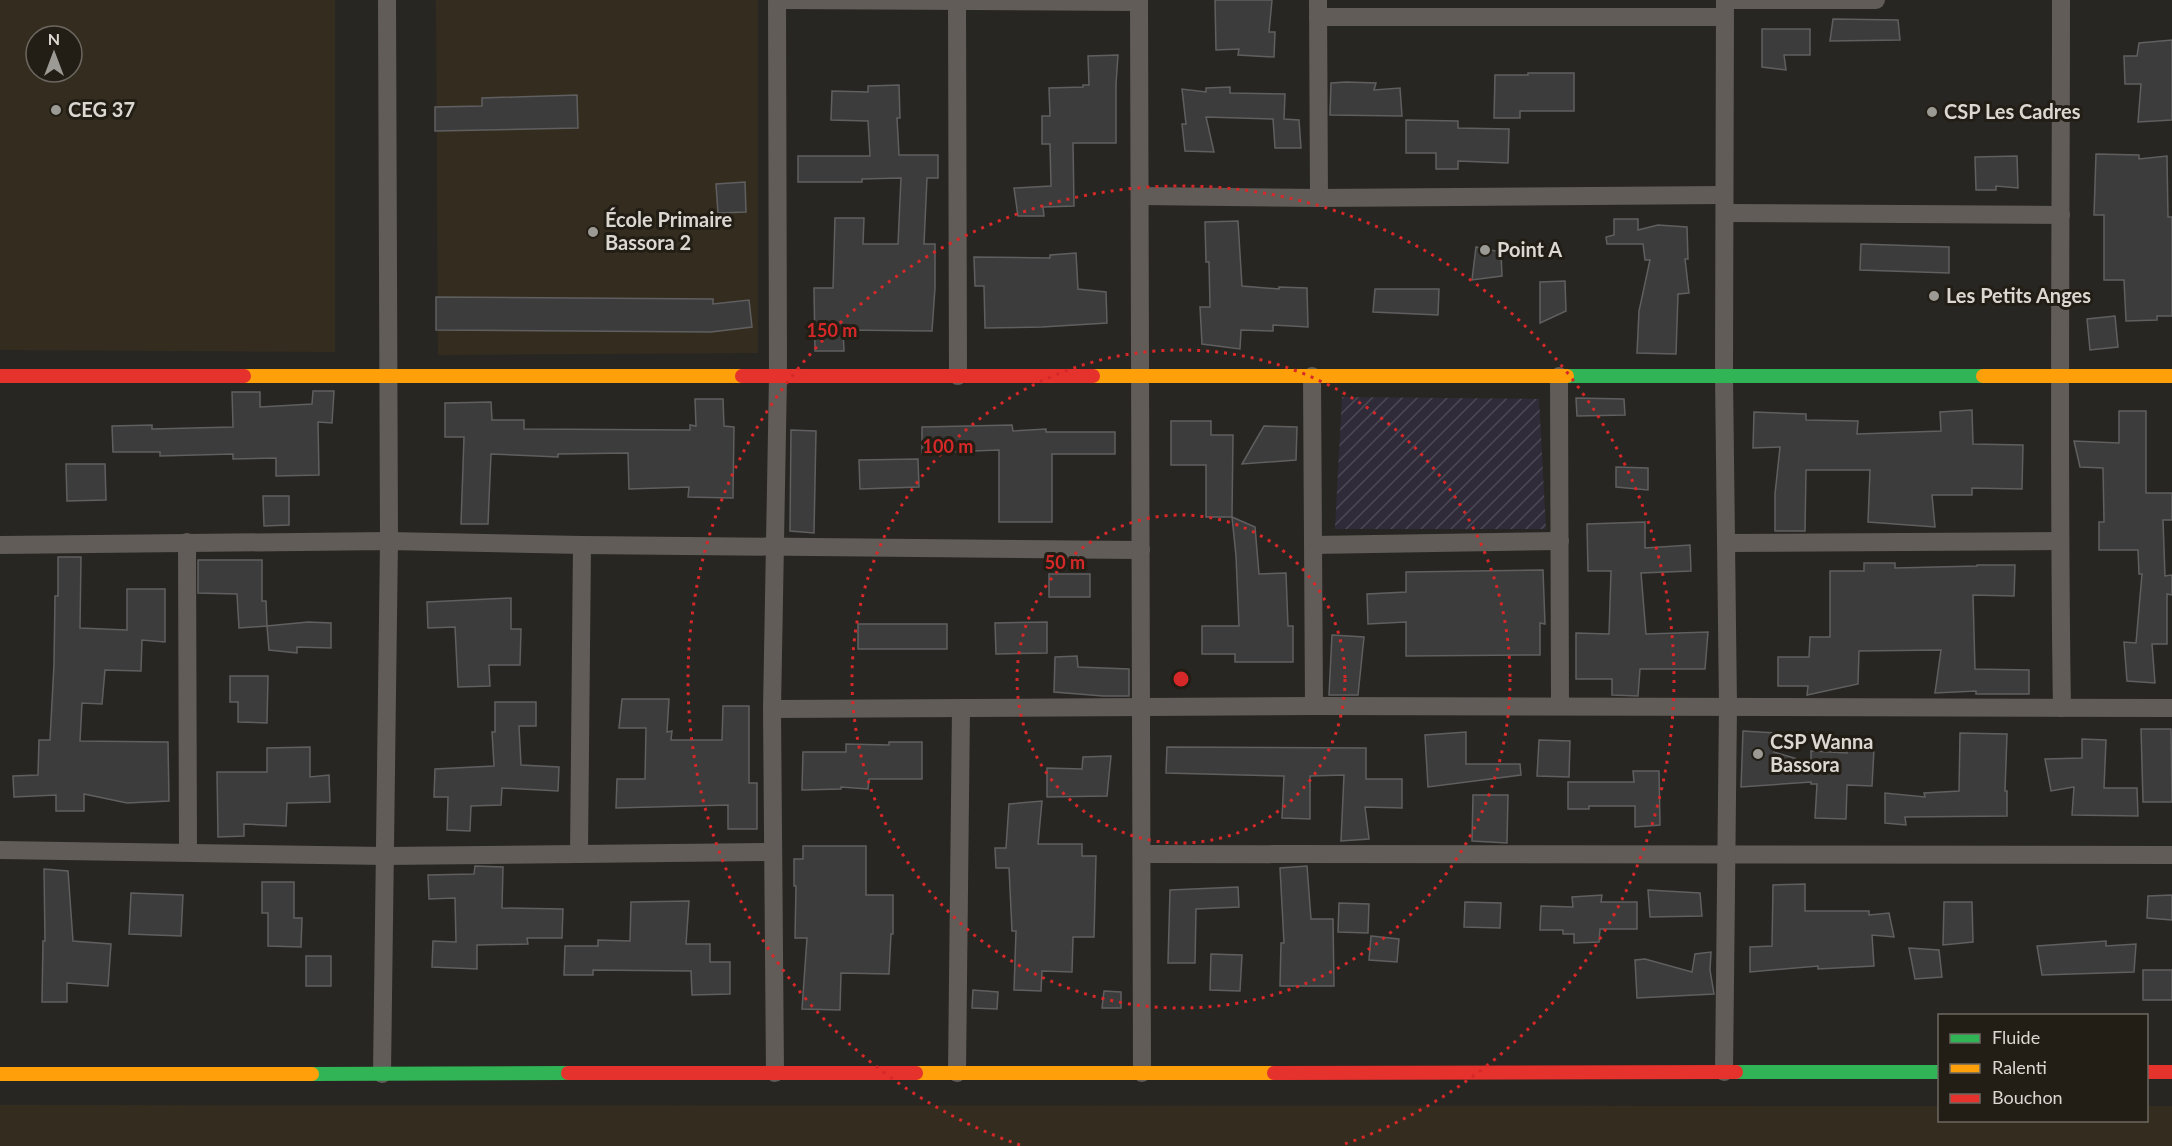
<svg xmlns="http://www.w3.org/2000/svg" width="2172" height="1146" font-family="Lato,sans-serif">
  <defs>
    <pattern id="industrial-furrows" width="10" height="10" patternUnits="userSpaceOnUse" patternTransform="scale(1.5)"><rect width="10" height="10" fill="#302b39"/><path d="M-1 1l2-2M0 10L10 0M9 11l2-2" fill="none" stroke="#4d4955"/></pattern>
  </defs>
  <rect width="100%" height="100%" fill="#282622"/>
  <polygon fill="url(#industrial-furrows)" points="1342,397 1539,399 1546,529 1335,529"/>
  <g fill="#342d1f" fill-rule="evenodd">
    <path d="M 0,0 L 335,0 L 335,352 L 0,350 ZM 36,36 L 72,36 L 72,72 L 36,72 Z"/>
    <polygon points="436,0 758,0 758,353 438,355"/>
    <polygon points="0,1105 1939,1106 1940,1120 2146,1120 2147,1106 2172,1106 2172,1146 0,1146"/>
  </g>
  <g fill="#3d3c3c" stroke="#605f60" stroke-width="1.5">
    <polygon points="1215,0 1272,0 1269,32 1275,32 1274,57 1238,55 1239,49 1216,50"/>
    <polygon points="1833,19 1898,20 1900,40 1830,41"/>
    <polygon points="1762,29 1810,29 1810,55 1784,55 1786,70 1762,67"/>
    <polygon points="2172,40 2172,120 2138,122 2141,84 2125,84 2124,56 2137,56 2139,43"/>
    <polygon points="1118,55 1116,84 1116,143 1073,143 1074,206 1043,207 1044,216 1018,216 1014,188 1051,186 1050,144 1042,144 1042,116 1050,116 1049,88 1083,87 1083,85 1089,85 1088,56"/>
    <polygon points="1528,73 1574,73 1574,111 1520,111 1520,118 1494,118 1495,75 1528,75"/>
    <polygon points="1346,82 1376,83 1374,90 1400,88 1402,116 1330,115 1331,83"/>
    <polygon points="899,85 900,118 897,118 899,155 938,155 938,178 927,178 924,244 935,244 935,288 932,331 843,330 844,351 815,351 814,288 833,288 835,218 864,218 863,244 898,244 901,178 862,179 862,182 798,182 798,156 870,156 868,121 831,120 832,91 868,92 868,86"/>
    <polygon points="1230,87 1230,93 1285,94 1284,119 1299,120 1301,148 1275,148 1273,119 1206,117 1214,152 1185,151 1182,124 1186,124 1182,89 1206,92 1206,88"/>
    <polygon points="577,95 578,128 435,131 435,107 482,106 482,98"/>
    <polygon points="1406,120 1458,121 1458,128 1509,129 1508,163 1458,161 1458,169 1436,169 1436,153 1406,153"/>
    <polygon points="2096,154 2139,155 2139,159 2167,156 2168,217 2172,217 2172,316 2157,316 2157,320 2126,321 2124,280 2104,280 2104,215 2094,215"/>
    <polygon points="2017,156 2018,188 1996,186 1996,190 1976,190 1975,157"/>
    <polygon points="745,182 746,212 718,213 716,184"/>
    <polygon points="1614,219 1638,219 1638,230 1658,225 1687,227 1688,259 1685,259 1689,293 1678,294 1676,354 1637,353 1639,311 1650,260 1645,260 1643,244 1607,244 1606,237 1614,235"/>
    <polygon points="1238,221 1242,286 1279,289 1279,287 1307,288 1308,327 1273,325 1273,331 1241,330 1240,349 1202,344 1200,307 1210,307 1209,262 1206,262 1205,222"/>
    <polygon points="1861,244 1949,247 1949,273 1860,270"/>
    <polygon points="1476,247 1501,252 1502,276 1472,280"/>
    <polygon points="1076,253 1078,289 1106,292 1107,323 1042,327 985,328 984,286 975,286 974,257 1050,258 1050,255"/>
    <polygon points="1565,281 1566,311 1540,323 1540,282"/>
    <polygon points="1375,289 1439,289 1438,315 1373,312"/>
    <polygon points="436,297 713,299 713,304 749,300 752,327 711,332 436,330"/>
    <polygon points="2115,316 2118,347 2090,350 2087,319"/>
    <polygon points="313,391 334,391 332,423 318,422 319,475 276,476 276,458 233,459 233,454 160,456 160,452 113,452 112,426 152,425 152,429 233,427 232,392 260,392 260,407 312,404"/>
    <polygon points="1576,398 1624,399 1625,415 1577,416"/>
    <polygon points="695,399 723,399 724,426 734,427 733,498 688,497 689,487 629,489 628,453 558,454 558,457 491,454 488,524 461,524 464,437 445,437 445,403 491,402 492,420 524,420 524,429 690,430 690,425 696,426"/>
    <polygon points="1972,410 1973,444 2023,445 2022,489 1972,488 1972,495 1932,495 1935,527 1868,522 1870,470 1806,470 1805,531 1775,531 1775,494 1780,447 1753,448 1754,412 1806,414 1806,420 1858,421 1857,434 1941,431 1940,412"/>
    <polygon points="2119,411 2146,411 2146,493 2172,493 2172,520 2163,520 2165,576 2172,575 2172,595 2167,594 2167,644 2152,644 2155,683 2127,681 2124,642 2136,643 2142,574 2139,574 2138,550 2099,550 2099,522 2104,522 2103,468 2080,467 2074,441 2119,443"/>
    <polygon points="1171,421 1211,421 1211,435 1233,435 1232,517 1206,517 1206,465 1171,465"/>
    <polygon points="1012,425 1013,431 1046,429 1046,432 1115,432 1115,454 1052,454 1052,522 999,522 999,450 922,453 922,427"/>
    <polygon points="1264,426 1297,427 1296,460 1242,464"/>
    <polygon points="791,430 816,431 814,533 790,531"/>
    <polygon points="918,459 919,487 860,489 859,460"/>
    <polygon points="66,464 105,464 106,500 67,501"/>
    <polygon points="1616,467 1648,468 1648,490 1616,487"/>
    <polygon points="263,496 289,496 289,525 264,526"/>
    <polygon points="1232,517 1255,527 1259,574 1286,573 1288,626 1293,626 1293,662 1235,662 1235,654 1202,654 1202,626 1239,626 1236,556"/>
    <polygon points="1645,522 1645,548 1690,545 1691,571 1641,573 1646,634 1708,632 1705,669 1640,669 1638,696 1612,695 1612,679 1576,679 1576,633 1609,634 1611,571 1588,571 1587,524"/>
    <polygon points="58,557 81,557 80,628 127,630 127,589 165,589 165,642 142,640 141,671 105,670 102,704 82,703 80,741 168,742 169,801 127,803 84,794 84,811 56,811 56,795 14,797 13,776 38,775 39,740 50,740 54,664 55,596 58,596"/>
    <polygon points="198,560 262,560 262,601 266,601 267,626 239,628 237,594 198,593"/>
    <polygon points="1864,563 1895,563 1895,568 1977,566 1977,565 2015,565 2014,596 1973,595 1975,669 2029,670 2029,694 1976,694 1976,691 1935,693 1941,650 1859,651 1858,684 1807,695 1808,686 1778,686 1778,657 1809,657 1810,637 1830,637 1830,571 1864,571"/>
    <polygon points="1543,570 1545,624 1540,623 1540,655 1406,656 1406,622 1368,624 1367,594 1406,592 1406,572"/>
    <rect x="1049" y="574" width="41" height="23"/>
    <polygon points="511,598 511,629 521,629 520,665 489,665 490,686 458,687 455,627 428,628 427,602"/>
    <polygon points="308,622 331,623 331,648 297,647 297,653 269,650 267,626"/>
    <polygon points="1047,622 1047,653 996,654 995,623"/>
    <rect x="858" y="624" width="89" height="25"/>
    <polygon points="1332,635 1364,637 1358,695 1329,695"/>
    <polygon points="1077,656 1078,667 1129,669 1129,696 1103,696 1054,692 1055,657"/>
    <polygon points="230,676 268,676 267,723 238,722 238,702 230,702"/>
    <polygon points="622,699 669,699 667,732 672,731 671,740 722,740 723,706 749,706 749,783 757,783 757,829 728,829 728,805 616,808 617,779 645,779 646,728 619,728"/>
    <polygon points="495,702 536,702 536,726 519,726 521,765 559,767 558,791 502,788 501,805 471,806 470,831 447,830 448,797 434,797 435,769 494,766 492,732 495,732"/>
    <polygon points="2141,729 2171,729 2172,802 2143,802"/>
    <polygon points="1743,731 1776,733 1774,752 1811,763 1811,751 1847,753 1847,749 1874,749 1872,786 1847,785 1846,819 1815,818 1817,784 1811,784 1811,782 1741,787"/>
    <polygon points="1466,732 1466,764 1520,764 1521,775 1428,787 1425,735"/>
    <polygon points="1960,733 2007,734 2005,791 2007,791 2007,816 1905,817 1906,825 1885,823 1885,793 1925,797 1924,793 1959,791"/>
    <polygon points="2082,739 2106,740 2104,788 2137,788 2138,816 2072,815 2074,787 2051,791 2045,759 2082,758"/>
    <polygon points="1539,740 1570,741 1569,777 1537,776"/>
    <polygon points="889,742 922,742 922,779 869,779 868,789 841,787 841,789 802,790 803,752 846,752 846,744 889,745"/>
    <polygon points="310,747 310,777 329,775 330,802 287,803 286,826 244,824 244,836 218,837 217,772 267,772 267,748"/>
    <polygon points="1167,747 1366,748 1366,779 1402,779 1402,808 1365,807 1369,839 1341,841 1344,775 1310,776 1310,819 1282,818 1284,776 1166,773"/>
    <polygon points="1111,756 1107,796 1047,797 1047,768 1082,769 1083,757"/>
    <polygon points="1633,771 1659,771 1660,825 1635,827 1635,806 1589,806 1589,809 1568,809 1568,782 1634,782"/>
    <polygon points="1473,795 1508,795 1507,843 1472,841"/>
    <polygon points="1042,801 1038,844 1082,844 1082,856 1096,856 1094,937 1073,937 1072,972 1042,971 1041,991 1014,990 1016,931 1012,931 1009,868 996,868 995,848 1006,848 1009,804"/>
    <polygon points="803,846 866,846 866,895 893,895 893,934 891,934 889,974 841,973 840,1010 802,1009 807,938 795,938 796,886 794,886 794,859 803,859"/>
    <polygon points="475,866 503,867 502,908 563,909 562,938 527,938 528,944 477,945 477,969 432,967 433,941 456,942 455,898 429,899 428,875 474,874"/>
    <polygon points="1307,866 1311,919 1333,919 1334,986 1280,986 1281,943 1284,943 1280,868"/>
    <polygon points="44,869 68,871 73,941 111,944 108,986 67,983 67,1002 42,1002 43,941 45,941"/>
    <polygon points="262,882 294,882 294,918 302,918 301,947 268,946 268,913 262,913"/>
    <polygon points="1805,884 1805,911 1869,911 1869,915 1889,913 1894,937 1872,935 1874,966 1818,969 1818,966 1750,972 1750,947 1772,946 1773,885"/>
    <polygon points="1238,887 1239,907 1196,909 1195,963 1168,963 1170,890"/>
    <polygon points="1648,890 1700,893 1702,916 1650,917"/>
    <polygon points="131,893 183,895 181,936 129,934"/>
    <polygon points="1602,895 1601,902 1637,902 1637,929 1600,929 1599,942 1574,943 1574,934 1563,934 1563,930 1540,930 1541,906 1573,907 1572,897"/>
    <polygon points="2172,895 2172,920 2147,918 2148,896"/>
    <polygon points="689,901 686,944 710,944 710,962 730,962 730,994 692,995 691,971 593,970 593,975 564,975 565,946 598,946 598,940 630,941 631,902"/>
    <polygon points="1465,902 1501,903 1500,928 1464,927"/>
    <polygon points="1944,902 1972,902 1973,942 1943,945"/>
    <polygon points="1339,903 1369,904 1368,933 1338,932"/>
    <polygon points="1371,936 1399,939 1397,962 1369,960"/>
    <polygon points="2106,941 2106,946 2136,944 2134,972 2042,975 2037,946"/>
    <polygon points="1909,948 1939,950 1942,977 1915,979"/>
    <polygon points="1711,952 1710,970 1714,994 1637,998 1635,960 1645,959 1692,972 1695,954"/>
    <polygon points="1211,954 1242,955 1240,991 1210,990"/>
    <rect x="306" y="956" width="25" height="30"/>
    <rect x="2143" y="970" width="29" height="30"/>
    <polygon points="973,990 998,992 997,1009 972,1008"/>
    <polygon points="1104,991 1121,992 1121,1008 1102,1008"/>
  </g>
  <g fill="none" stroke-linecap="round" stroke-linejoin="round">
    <g stroke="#615c58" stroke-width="18">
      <polyline points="777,0 1139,2"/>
      <polyline points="1139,0 1142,1073"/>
      <polyline points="1318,0 1319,198"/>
      <polyline points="1725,0 1876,0"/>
      <path d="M 2061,0 C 2061,236 2058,472 2062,708"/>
      <polyline points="957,2 958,376"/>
      <polyline points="1318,17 1725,17"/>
      <polyline points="1140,196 1319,198 1724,195"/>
      <polyline points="1725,213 2061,215"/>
      <polyline points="1312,376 1314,706"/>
      <polyline points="1559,376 1560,706"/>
      <polyline points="187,542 188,852"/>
      <polyline points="1726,543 2059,541"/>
      <polyline points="0,545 389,541 582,545 1141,550"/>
      <polyline points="1313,545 1560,541"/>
      <polyline points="772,709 1314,706 2172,708"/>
      <polyline points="0,850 385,856 772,852"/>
      <polyline points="579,854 582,545"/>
      <polyline points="1142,854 2172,855"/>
      <polyline points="1724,1072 1728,706 1724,376 1725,0"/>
      <polyline points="775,1073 772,709 778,376 777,0"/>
      <polyline points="957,1073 961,708"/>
      <polyline points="382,1074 389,541 387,0"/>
    </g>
    <g stroke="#30b455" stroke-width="14">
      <polyline points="1567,376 1983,376"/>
      <polyline points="1736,1072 1940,1072"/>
      <polyline points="312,1074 568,1073"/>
    </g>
    <g stroke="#ff9f0a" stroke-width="14">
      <polyline points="244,376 742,376"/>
      <polyline points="1093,376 1567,376"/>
      <polyline points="1983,376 2172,376"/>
      <polyline points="916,1073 1274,1073"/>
      <polyline points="0,1074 312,1074"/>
    </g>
    <g stroke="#e5322d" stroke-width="14">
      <polyline points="0,376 244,376"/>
      <polyline points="742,376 1093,376"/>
      <polyline points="2146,1072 2172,1072"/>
      <polyline points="568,1073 916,1073"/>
      <polyline points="1274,1073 1736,1072"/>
    </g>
  </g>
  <g fill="none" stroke="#d62828" stroke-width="3" stroke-dasharray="3 6">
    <circle cx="1181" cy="679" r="164"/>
    <circle cx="1181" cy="679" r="329"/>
    <path d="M1020 1145A493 493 0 1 1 1342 1145"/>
  </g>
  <g fill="#9c9a94" stroke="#221e15" stroke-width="2">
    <circle cx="56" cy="110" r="6"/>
    <circle cx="1932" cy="112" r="6"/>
    <circle cx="593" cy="232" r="6"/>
    <circle cx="1485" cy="250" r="6"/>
    <circle cx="1934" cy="296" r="6"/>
    <circle cx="1758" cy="754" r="6"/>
  </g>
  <g text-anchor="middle" stroke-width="6" stroke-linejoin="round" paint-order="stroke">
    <g font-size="20" font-weight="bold" fill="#dbd8d2" stroke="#221e15" text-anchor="start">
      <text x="68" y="117">CEG 37</text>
      <text x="1944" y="119">CSP Les Cadres</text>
      <text x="605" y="227">École Primaire<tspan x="605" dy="23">Bassora 2</tspan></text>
      <text x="1497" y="257">Point A</text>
      <text x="1946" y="303">Les Petits Anges</text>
      <text x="1770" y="749">CSP Wanna<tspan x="1770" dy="23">Bassora</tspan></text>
    </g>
  </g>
  <circle cx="1181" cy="679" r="9" fill="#d62828" stroke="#221e15" stroke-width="3"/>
  <g font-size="18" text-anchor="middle" font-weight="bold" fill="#d62828" stroke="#221e15" stroke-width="6" stroke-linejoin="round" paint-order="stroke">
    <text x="832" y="337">150 m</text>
    <text x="948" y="453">100 m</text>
    <text x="1065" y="569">50 m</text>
  </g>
  <rect x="1938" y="1014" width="210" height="108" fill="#221e15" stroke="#6c6861" stroke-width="1.5"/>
  <rect x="1950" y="1034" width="30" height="9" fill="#30b455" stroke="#6c6861" stroke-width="1.5"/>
  <text x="1992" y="1044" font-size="18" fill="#dbd8d2">Fluide</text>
  <rect x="1950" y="1064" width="30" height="9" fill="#ff9f0a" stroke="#6c6861" stroke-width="1.5"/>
  <text x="1992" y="1074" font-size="18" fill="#dbd8d2">Ralenti</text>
  <rect x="1950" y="1094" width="30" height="9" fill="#e5322d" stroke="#6c6861" stroke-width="1.5"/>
  <text x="1992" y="1104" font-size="18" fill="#dbd8d2">Bouchon</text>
  <g transform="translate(54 54)"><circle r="28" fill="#221e15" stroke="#6c6861" stroke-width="1.5"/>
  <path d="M0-4.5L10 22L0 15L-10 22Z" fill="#9c9a94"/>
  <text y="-9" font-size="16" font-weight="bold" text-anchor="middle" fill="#dbd8d2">N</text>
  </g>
</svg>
